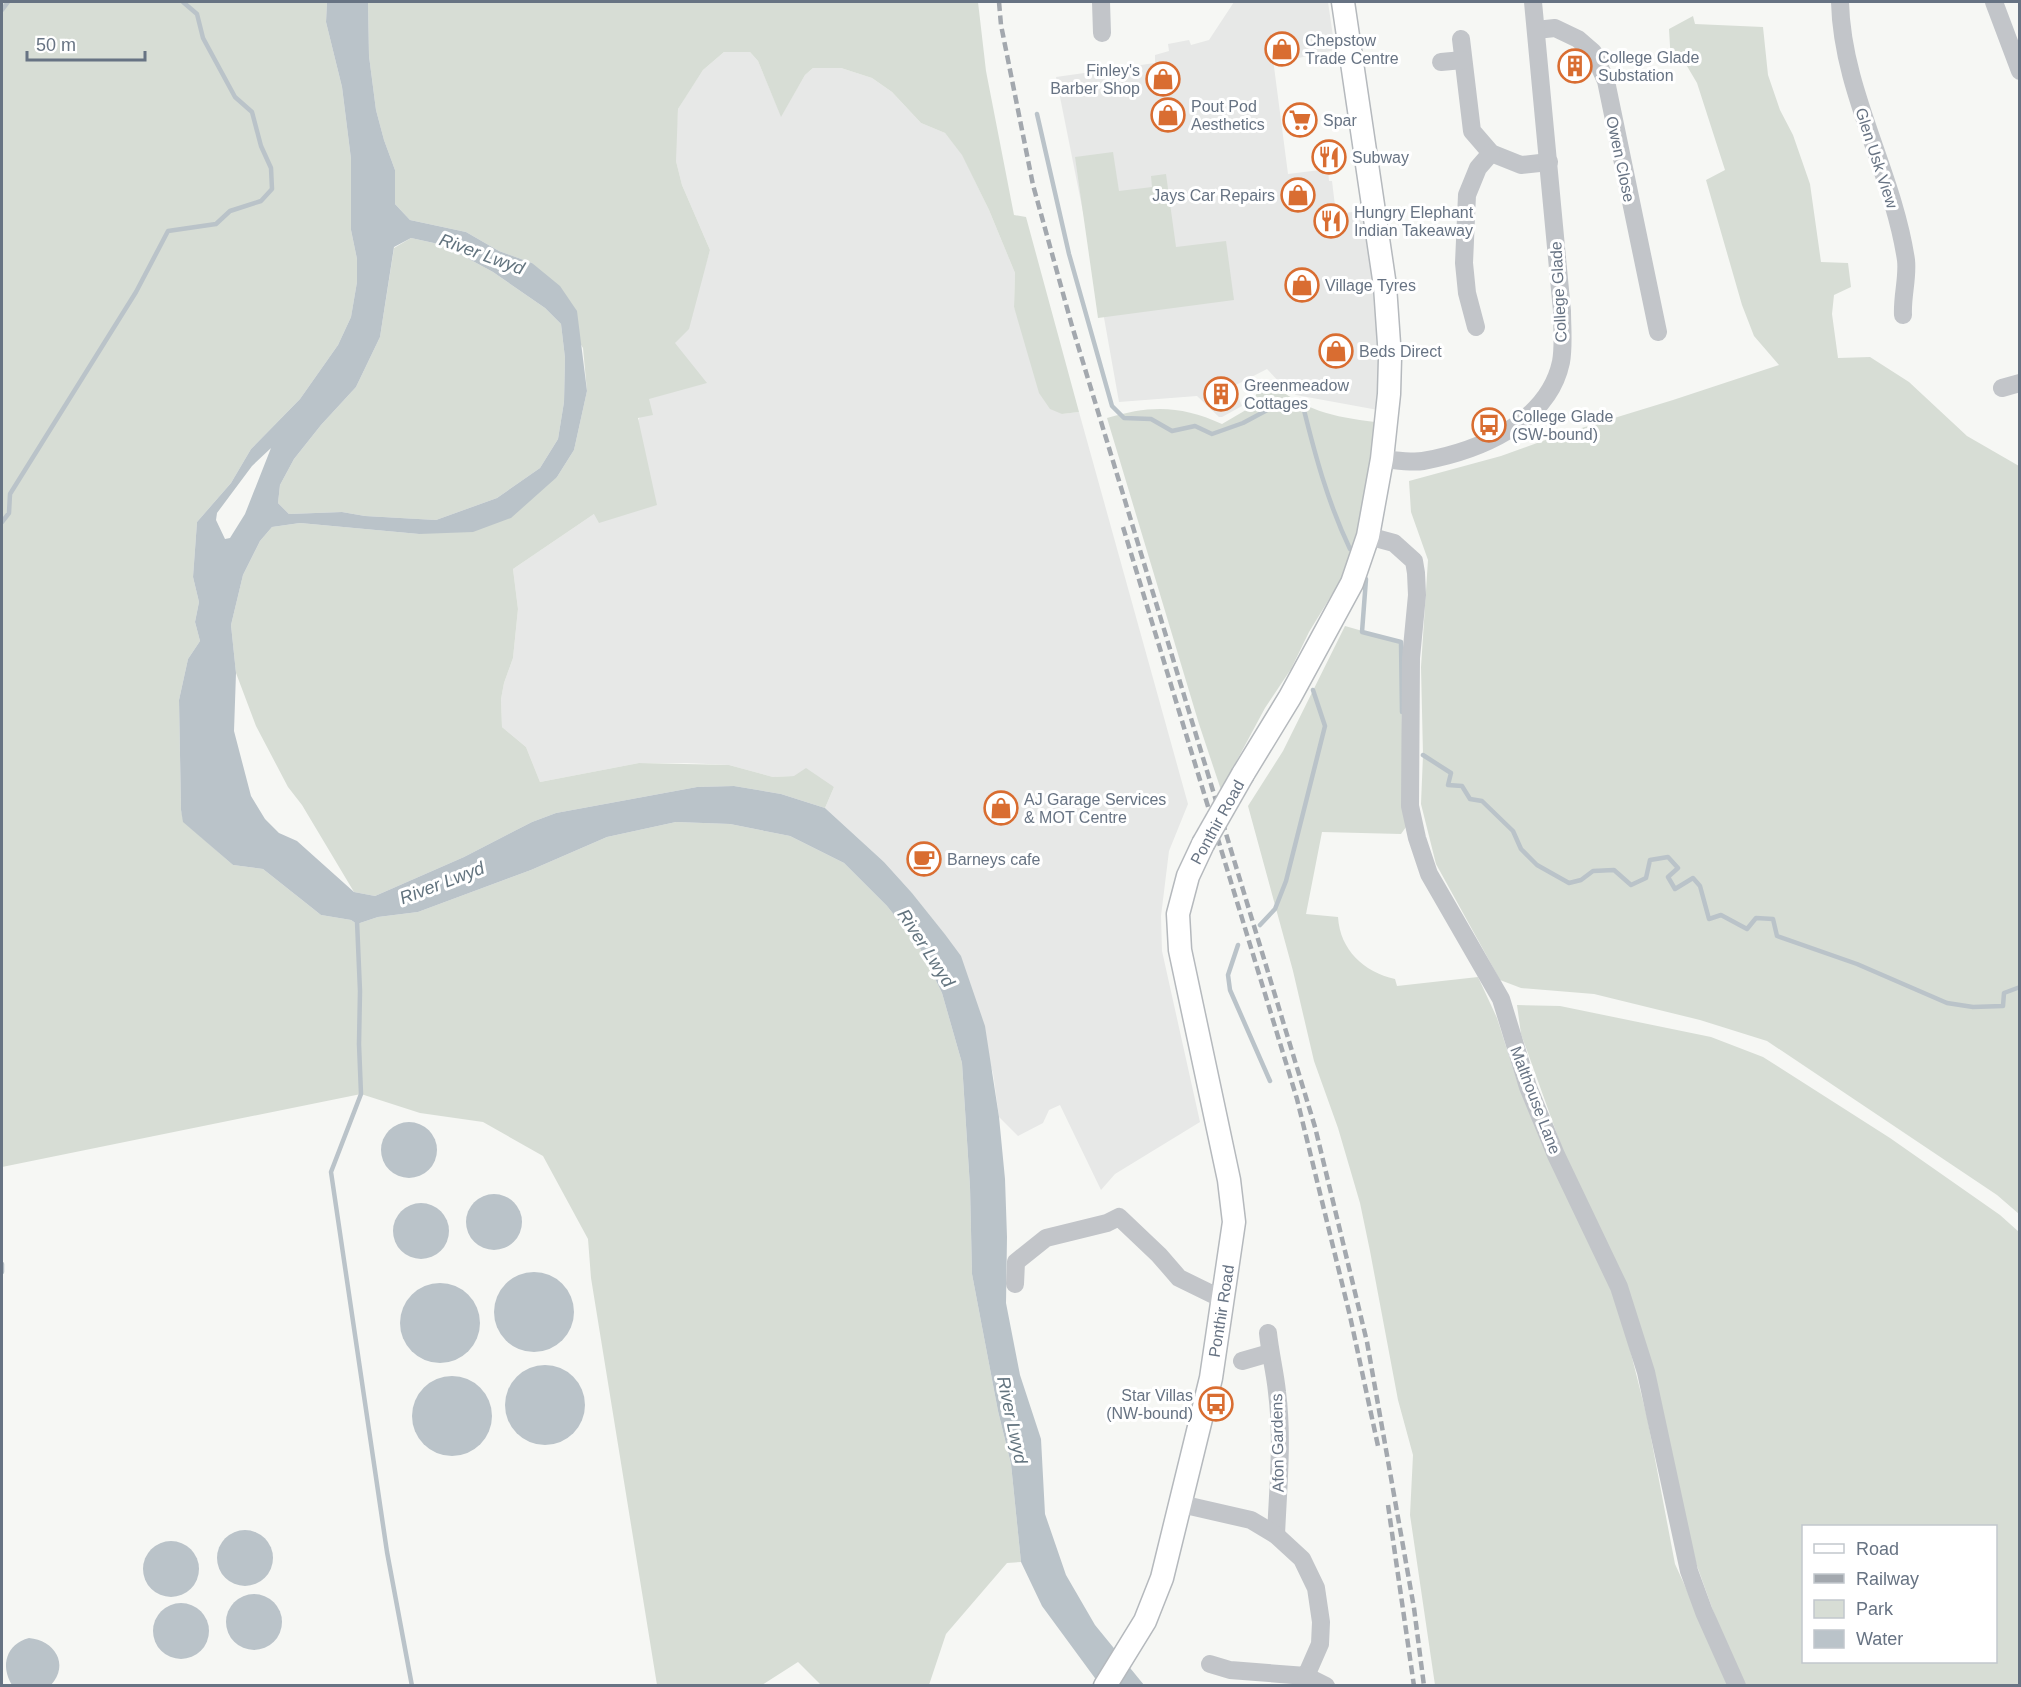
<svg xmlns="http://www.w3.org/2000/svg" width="2021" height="1687" font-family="Helvetica,sans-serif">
  <rect width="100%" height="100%" fill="#f6f7f4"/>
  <g fill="#e7e8e7">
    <polygon points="1234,2 1328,2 1335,50 1294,59 1292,38 1271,40 1273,59 1288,174 1328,169 1329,181 1332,181 1336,214 1361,211 1379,320 1378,410 1296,395 1283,386 1267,369 1234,386 1242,406 1222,417 1219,417 1197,396 1119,402 1103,312 1056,77 1155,63 1155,55 1169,51 1168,44 1189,40 1191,45 1209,40"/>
    <polygon points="724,52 750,52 758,61 781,116 805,75 813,68 841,68 872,78 892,92 921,123 945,133 962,154 989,210 1015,273 1014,307 1062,414 1079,412 1188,804 1169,851 1161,916 1162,951 1200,1122 1115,1174 1101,1190 1060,1105 1049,1110 1043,1123 1018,1136 999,1117 993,1073 944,933 912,893 884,862 825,808 834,787 794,776 773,777 729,765 687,763 639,763 540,782 526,747 502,727 501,699 504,683 513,658 518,609 513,569 594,514 675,343 705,267 710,250 682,185 676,161 676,138 678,109 686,96 703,70"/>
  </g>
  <g fill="#d7ddd5" fill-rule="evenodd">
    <polygon points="2,2 327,2 326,22 342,87 351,159 351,230 357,259 357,282 351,317 338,345 300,399 251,449 231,483 197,522 193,577 199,602 195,622 200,641 188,659 179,700 181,810 184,822 233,865 263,869 321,915 351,920 357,924 378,917 418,912 531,870 607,837 676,822 730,824 790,836 844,863 887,906 919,946 942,993 962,1063 970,1187 972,1274 998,1411 1011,1464 1021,1562 1007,1563 946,1634 929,1685 821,1685 798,1662 762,1685 657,1685 591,1278 588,1239 543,1156 483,1122 420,1113 361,1094 2,1167"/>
    <polygon points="368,2 978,2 986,71 1014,215 1026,217 1079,412 1062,414 1050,409 1039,393 1014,307 1015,273 989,210 962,155 945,133 921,123 892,92 872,78 841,68 813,68 805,75 781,117 758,61 750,52 724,52 703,70 678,109 676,161 682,185 710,250 689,329 675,343 707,383 649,399 653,415 638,418 657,505 599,523 594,514 513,569 518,609 513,658 504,683 501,699 502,727 526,747 540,782 639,763 729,765 773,777 794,776 806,768 834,787 825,808 781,794 734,786 697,787 556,813 532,822 464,857 375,896 354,892 302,805 288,787 256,726 236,673 231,625 243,575 260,541 272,527 300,523 419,534 557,477 574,450 587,391 583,348 532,263 499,251 466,232 410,220 395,204 395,170 384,140 376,110 369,56"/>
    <polygon points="1693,16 1695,24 1763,27 1768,75 1780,110 1793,135 1810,184 1821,262 1848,263 1851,287 1834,295 1832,314 1838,358 1870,357 1909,382 1967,436 2019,466 2019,1214 1997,1195 1767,1041 1700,1020 1594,994 1521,988 1500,980 1436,864 1421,804 1423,755 1421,667 1428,560 1411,512 1409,481 1501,456 1562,434 1673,400 1779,365 1754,336 1742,305 1706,180 1725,170 1697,83 1684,61 1671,63 1669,29"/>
    <polygon points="1113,152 1119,191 1152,187 1151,176 1166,174 1176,247 1226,241 1234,300 1098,318 1075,157"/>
    <polygon points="411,238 443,245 493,272 545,308 561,324 565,358 564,402 558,439 540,468 497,498 436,520 365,516 342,512 289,514 278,503 280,485 294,459 321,425 356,387 380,337 394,248"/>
    <path d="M 1270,382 C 1303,410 1333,417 1375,422 L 1374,457 L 1356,538 L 1342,578 L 1309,632 L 1291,669 L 1265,708 L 1221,790 L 1199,724 L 1107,418 C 1150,405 1181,405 1222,424 L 1251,407 L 1261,383 Z"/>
    <path d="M 1345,626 L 1401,642 L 1402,735 L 1406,827 L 1401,834 L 1322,832 L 1306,914 L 1338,917 C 1340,950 1364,972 1395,979 L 1397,986 L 1478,977 L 1497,1018 L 1517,1081 L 1620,1310 L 1647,1417 L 1675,1564 L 1730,1685 L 1435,1685 L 1410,1515 L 1413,1455 L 1398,1400 L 1370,1251 L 1360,1203 L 1338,1128 L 1314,1061 L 1293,971 L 1248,806 L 1283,751 Z"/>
    <path d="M 1517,1005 L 1560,1006 L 1711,1037 L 1763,1057 L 1890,1138 L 2000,1215 L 2019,1232 L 2019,1685 L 1744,1685 L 1725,1644 L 1696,1563 L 1668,1443 L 1521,1034 ZM 1804,1526 L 1996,1526 L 1996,1662 L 1804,1662 Z"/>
  </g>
  <g fill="#bac3c9" fill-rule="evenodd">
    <path d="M 327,2 L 368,2 L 369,56 L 376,110 L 384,140 L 395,170 L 395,204 L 410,220 L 466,232 L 499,251 L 532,263 L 560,286 L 577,311 L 587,391 L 574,450 L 557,477 L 511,518 L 473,532 L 419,534 L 300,523 L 272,527 L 260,541 L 243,575 L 231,625 L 236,673 L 234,731 L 251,796 L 265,819 L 279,833 L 297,841 L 354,892 L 375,896 L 464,857 L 532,822 L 556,813 L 697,787 L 734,786 L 781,794 L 825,808 L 884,862 L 912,893 L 944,933 L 961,956 L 985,1026 L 999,1117 L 1005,1179 L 1007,1237 L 1006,1303 L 1020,1375 L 1041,1439 L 1045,1514 L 1066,1575 L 1095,1625 L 1144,1685 L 1100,1685 L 1042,1606 L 1021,1562 L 1011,1464 L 998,1411 L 972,1274 L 970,1187 L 962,1063 L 942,993 L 919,946 L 887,906 L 844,863 L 790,836 L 730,824 L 676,822 L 607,837 L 531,870 L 418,912 L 378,917 L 357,924 L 351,920 L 321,915 L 263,869 L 233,865 L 183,822 L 181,810 L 179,700 L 188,659 L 200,641 L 195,622 L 199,602 L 193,577 L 197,522 L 231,483 L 251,449 L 300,399 L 338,345 L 351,317 L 357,282 L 357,259 L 351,230 L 351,159 L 342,87 L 326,22 ZM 411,238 L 443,245 L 493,272 L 545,308 L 561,324 L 565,358 L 564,402 L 558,439 L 540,468 L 497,498 L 436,520 L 365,516 L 342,512 L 289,514 L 278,503 L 280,485 L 294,459 L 321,425 L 356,387 L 380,337 L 394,247 ZM 271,448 L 245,514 L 230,538 L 225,539 L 216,520 L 217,513 L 252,466 Z"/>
    <circle cx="409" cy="1150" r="28"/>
    <circle cx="494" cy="1222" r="28"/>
    <circle cx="421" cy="1231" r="28"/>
    <circle cx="534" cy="1312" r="40"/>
    <circle cx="440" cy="1323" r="40"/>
    <circle cx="545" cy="1405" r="40"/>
    <circle cx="452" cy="1416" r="40"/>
    <circle cx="245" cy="1558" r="28"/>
    <circle cx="171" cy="1569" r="28"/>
    <circle cx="254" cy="1622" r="28"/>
    <circle cx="181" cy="1631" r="28"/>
    <path d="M 29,1638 C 54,1640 70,1664 51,1685 L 12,1685 C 0,1666 6,1644 29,1638 Z"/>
  </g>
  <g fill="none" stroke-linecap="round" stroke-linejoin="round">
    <g stroke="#bac3c9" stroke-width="4.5">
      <polyline points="2,10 8,2"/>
      <polyline points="1037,114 1069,254 1112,406 1124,418 1151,419 1172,431 1195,426 1212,434 1243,423 1273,407"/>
      <path d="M 1303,406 C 1315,455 1328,503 1350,549"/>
      <polyline points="2,522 9,513 10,494 136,292 168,231 216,224 230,211 261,201 272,189 271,168 261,146 252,112 235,97 203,38 197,14 183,2"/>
      <polyline points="1363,575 1366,579 1362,632 1401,642 1402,712"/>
      <polyline points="1423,755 1451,773 1448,785 1462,786 1470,799 1482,801 1513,831 1521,849 1537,865 1569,883 1581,880 1593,871 1614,870 1631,885 1646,878 1650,860 1668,857 1678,868 1668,877 1675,889 1693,878 1700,886 1709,919 1721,915 1747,929 1756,918 1773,919 1777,936 1857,964 1947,1003 1973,1007 2003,1006 2004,993 2020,987"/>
      <polyline points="357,921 360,991 359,1044 361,1094 331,1172 387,1552 412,1686"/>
      <polyline points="1260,925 1275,909 1286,881 1325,726 1313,690"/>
      <polyline points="1238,945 1228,975 1230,990 1270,1081"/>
      <polyline points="2,1264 2,1272"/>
    </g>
    <defs>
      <g id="major">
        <polyline points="1243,774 1290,697 1352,583 1368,536 1382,459 1389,394 1390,358 1385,286 1343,2"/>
        <polyline points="1105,1686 1145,1621 1162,1578 1211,1378 1234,1222 1229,1180 1180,950 1178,914 1188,876 1203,844"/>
      </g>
    </defs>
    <use href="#major" stroke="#b5b9bd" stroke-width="25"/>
    <g stroke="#c2c5c9" stroke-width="18">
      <polyline points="1101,2 1102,33"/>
      <path d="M 1840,2 C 1842,91 1893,172 1906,260 C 1908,278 1902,296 1903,315"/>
      <polyline points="1994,2 2020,71"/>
      <polyline points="1536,30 1555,28 1578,39 1593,52 1606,81 1658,332"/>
      <polyline points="1461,39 1472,131 1491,153 1521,165 1549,162"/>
      <polyline points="1441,62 1463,60"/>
      <polyline points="1476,327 1467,293 1464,263 1467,195 1478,168 1491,153"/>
      <polyline points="2002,388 2020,383"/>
      <path d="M 1382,459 C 1395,460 1411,463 1423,461 C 1478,451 1548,423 1561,362 C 1564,346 1562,327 1562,311 L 1533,2"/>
      <polyline points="1368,536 1394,543 1414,561 1416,573 1417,595 1411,658 1410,806 1417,838 1429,874 1501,999 1528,1087 1556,1155 1619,1287 1646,1372 1689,1571 1704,1612 1737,1686"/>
      <polyline points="1015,1284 1016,1262 1046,1238 1107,1223 1119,1217 1159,1255 1179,1278 1224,1300"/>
      <path d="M 1268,1333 C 1270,1353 1275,1372 1277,1392 C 1283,1439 1278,1488 1276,1535"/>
      <polyline points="1242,1361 1270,1353"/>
      <polyline points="1181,1504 1251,1520 1276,1535 1302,1559 1316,1588 1321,1622 1320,1644 1306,1676 1230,1670 1210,1664"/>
      <polyline points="1306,1676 1326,1686"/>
    </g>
    <use href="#major" stroke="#fff" stroke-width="22"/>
    <g stroke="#a3a8ae" stroke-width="4.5" stroke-dasharray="9 4.5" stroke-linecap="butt">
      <polyline points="999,2 1001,25 1033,185 1072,326 1315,1127 1367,1342 1414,1608 1424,1686"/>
      <polyline points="1123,527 1297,1099 1350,1316 1378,1446"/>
      <polyline points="1388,1505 1414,1686"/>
    </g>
    <defs>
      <polyline id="major-bridge" points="1203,844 1243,774"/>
    </defs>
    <use href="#major-bridge" stroke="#b5b9bd" stroke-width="25" stroke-linecap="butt"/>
    <use href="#major-bridge" stroke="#fff" stroke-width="22"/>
  </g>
  <defs>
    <symbol id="shop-ring" viewBox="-11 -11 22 22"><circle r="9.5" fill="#fff" stroke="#d96d31" stroke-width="1.5"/><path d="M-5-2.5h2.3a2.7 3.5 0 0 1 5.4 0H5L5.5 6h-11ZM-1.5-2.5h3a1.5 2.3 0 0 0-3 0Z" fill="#d96d31"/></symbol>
    <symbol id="building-ring" viewBox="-11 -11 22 22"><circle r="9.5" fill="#fff" stroke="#d96d31" stroke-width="1.5"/><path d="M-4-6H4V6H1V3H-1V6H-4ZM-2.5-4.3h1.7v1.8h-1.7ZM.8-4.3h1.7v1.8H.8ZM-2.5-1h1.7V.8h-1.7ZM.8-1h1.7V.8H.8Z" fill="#d96d31"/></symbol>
    <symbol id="supermarket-ring" viewBox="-11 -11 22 22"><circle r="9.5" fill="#fff" stroke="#d96d31" stroke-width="1.5"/><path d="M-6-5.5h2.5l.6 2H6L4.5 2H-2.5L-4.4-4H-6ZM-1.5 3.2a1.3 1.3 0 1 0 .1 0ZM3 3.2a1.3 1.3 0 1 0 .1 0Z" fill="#d96d31"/></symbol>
    <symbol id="restaurant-ring" viewBox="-11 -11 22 22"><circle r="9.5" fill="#fff" stroke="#d96d31" stroke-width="1.5"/><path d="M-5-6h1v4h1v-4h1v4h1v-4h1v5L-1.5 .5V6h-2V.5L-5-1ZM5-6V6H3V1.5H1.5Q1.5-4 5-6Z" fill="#d96d31"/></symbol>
    <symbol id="bus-ring" viewBox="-11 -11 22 22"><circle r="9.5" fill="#fff" stroke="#d96d31" stroke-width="1.5"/><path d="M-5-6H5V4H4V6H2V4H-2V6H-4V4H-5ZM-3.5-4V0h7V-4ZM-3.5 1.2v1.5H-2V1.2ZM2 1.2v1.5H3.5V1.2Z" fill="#d96d31"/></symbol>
    <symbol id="cafe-ring" viewBox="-11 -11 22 22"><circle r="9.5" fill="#fff" stroke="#d96d31" stroke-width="1.5"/><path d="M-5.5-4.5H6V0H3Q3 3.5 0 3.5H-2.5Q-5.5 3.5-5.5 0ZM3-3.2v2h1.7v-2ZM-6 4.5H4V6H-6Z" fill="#d96d31"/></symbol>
  </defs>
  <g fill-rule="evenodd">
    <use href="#shop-ring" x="1263" y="30" width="38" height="38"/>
    <use href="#building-ring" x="1556" y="47" width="38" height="38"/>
    <use href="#shop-ring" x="1144" y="60" width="38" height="38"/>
    <use href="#shop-ring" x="1149" y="96" width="38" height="38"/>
    <use href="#supermarket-ring" x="1281" y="101" width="38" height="38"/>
    <use href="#restaurant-ring" x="1310" y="138" width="38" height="38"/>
    <use href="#shop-ring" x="1279" y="176" width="38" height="38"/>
    <use href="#restaurant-ring" x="1312" y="202" width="38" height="38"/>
    <use href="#shop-ring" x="1283" y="266" width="38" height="38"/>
    <use href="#shop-ring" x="1317" y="332" width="38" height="38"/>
    <use href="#building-ring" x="1202" y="375" width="38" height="38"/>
    <use href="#bus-ring" x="1470" y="406" width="38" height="38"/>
    <use href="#shop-ring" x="982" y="789" width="38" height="38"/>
    <use href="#cafe-ring" x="905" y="840" width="38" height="38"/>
    <use href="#bus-ring" x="1197" y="1385" width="38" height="38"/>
  </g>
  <g text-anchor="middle" stroke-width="6" stroke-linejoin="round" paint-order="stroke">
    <g font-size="16" fill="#677383" stroke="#fff" text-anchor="start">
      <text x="1305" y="46">Chepstow<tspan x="1305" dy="18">Trade Centre</tspan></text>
      <text x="1598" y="63">College Glade<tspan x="1598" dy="18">Substation</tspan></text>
      <text x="1140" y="76" text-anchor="end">Finley's<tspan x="1140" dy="18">Barber Shop</tspan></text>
      <text x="1191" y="112">Pout Pod<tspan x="1191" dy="18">Aesthetics</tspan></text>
      <text x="1323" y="126">Spar</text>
      <text x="1352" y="163">Subway</text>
      <text x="1275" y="201" text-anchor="end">Jays Car Repairs</text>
      <text x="1354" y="218">Hungry Elephant<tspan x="1354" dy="18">Indian Takeaway</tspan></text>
      <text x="1325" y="291">Village Tyres</text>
      <text x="1359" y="357">Beds Direct</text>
      <text x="1244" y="391">Greenmeadow<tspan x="1244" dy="18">Cottages</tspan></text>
      <text x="1512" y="422">College Glade<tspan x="1512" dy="18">(SW-bound)</tspan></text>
      <text x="1024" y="805">AJ Garage Services<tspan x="1024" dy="18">&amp; MOT Centre</tspan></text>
      <text x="947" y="865">Barneys cafe</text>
      <text x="1193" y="1401" text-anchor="end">Star Villas<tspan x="1193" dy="18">(NW-bound)</tspan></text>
    </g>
    <g font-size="16" fill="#677383" stroke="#fff">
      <text transform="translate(1877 158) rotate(72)" y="6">Glen Usk View</text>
      <text transform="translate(1621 159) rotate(78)" y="6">Owen Close</text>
      <text transform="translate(1558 292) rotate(-93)" y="6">College Glade</text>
      <text transform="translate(1217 822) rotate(-61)" y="6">Ponthir Road</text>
      <text transform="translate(1536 1100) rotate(69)" y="6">Malthouse Lane</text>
      <text transform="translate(1221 1311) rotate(-81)" y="6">Ponthir Road</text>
      <text transform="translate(1277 1443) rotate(-91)" y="6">Afon Gardens</text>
    </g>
    <g font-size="18" font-style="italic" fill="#63747f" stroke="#fff">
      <text transform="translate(482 254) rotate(20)" y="6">River Lwyd</text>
      <text transform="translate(442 883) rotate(-21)" y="6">River Lwyd</text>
      <text transform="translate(926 948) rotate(57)" y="6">River Lwyd</text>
      <text transform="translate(1012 1420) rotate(78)" y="6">River Lwyd</text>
    </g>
  </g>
  <rect width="2021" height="1687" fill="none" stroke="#677383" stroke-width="6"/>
  <rect x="1802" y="1525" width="195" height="138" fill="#ffffff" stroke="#c2c7cd" stroke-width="1.5"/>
  <rect x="1814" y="1544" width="30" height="9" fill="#ffffff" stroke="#c2c7cd" stroke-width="1.5"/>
  <text x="1856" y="1555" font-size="18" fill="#677383">Road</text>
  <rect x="1814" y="1574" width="30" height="9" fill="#a3a8ae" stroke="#c2c7cd" stroke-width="1.5"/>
  <text x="1856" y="1585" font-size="18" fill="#677383">Railway</text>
  <rect x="1814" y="1600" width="30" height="18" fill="#d7ddd5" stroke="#c2c7cd" stroke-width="1.5"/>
  <text x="1856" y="1615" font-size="18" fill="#677383">Park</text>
  <rect x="1814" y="1630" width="30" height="18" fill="#bac3c9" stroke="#c2c7cd" stroke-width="1.5"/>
  <text x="1856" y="1645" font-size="18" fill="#677383">Water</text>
  <path d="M27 51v9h118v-9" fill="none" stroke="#677383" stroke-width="3"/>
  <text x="36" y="51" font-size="18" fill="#677383" stroke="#ffffff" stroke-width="4.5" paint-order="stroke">50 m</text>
</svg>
